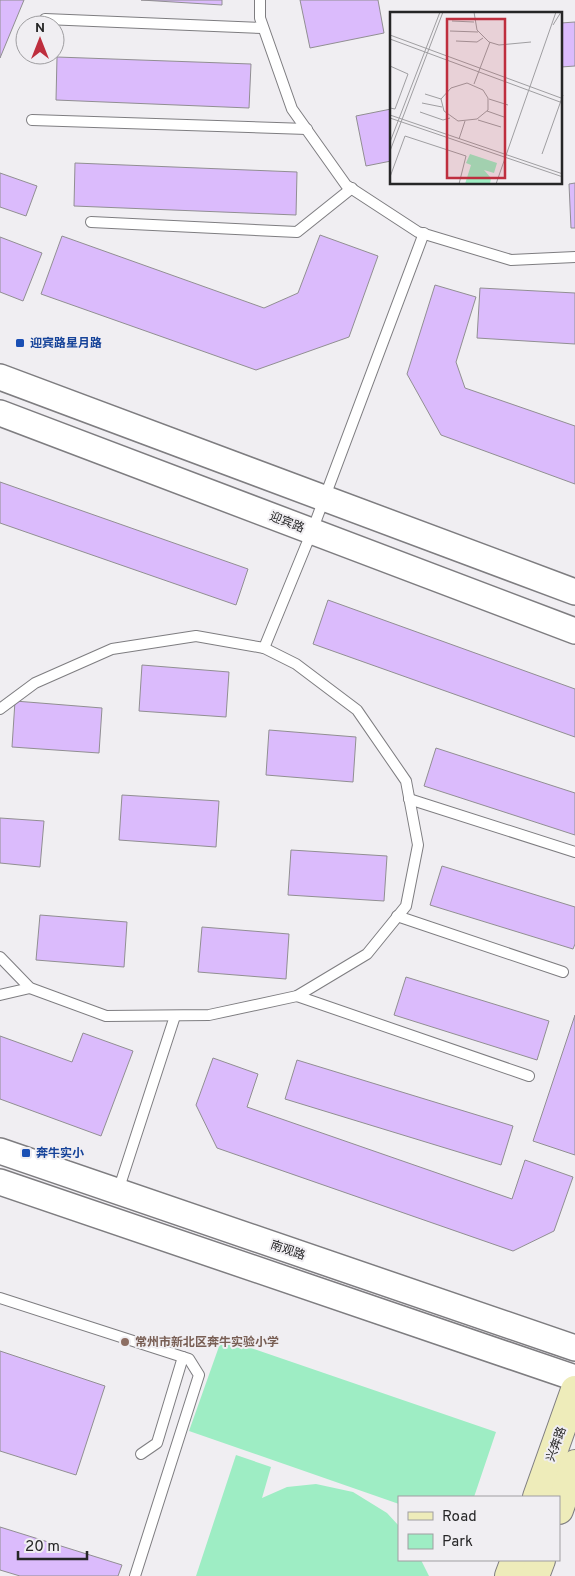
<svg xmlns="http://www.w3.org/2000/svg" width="575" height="1576" font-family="Overpass,'Noto Sans SC',sans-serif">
  <rect width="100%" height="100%" fill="#f0eef2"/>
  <g fill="#9eedc4">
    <polygon points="222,1338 496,1432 474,1497 399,1497 399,1504 189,1431"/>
    <polygon points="236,1455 271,1467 262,1498 287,1487 316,1484 353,1492 387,1513 399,1526 399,1560 421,1560 429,1576 196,1576"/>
  </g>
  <g fill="#dbbbfc" stroke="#918f92">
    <polygon points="0,0 24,0 0,58"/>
    <polygon points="141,0 222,0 222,5"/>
    <polygon points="300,0 378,0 384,33 310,48"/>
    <polygon points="575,22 575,66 561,67 561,23"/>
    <polygon points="57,57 251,64 249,108 56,100"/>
    <polygon points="391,109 391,161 366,166 356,116"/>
    <polygon points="75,163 297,172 296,215 74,206"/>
    <polygon points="0,173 37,186 26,216 0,207"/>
    <polygon points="575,183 575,228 571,228 569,184"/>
    <polygon points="320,235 378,256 349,337 256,370 41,294 62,236 264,308 298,293"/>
    <polygon points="0,237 42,253 23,301 0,292"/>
    <polygon points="435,285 476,297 456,362 465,388 575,426 575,484 441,435 407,374"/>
    <polygon points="480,288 575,293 575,344 477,338"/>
    <polygon points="0,482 248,569 236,605 0,523"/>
    <polygon points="328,600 575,689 575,737 313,644"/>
    <polygon points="142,665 229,672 226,717 139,711"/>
    <polygon points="15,701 102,708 99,753 12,747"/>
    <polygon points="269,730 356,737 353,782 266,775"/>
    <polygon points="436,748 575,793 575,835 424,786"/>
    <polygon points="122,795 219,801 216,847 119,840"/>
    <polygon points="0,818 44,821 40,867 0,863"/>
    <polygon points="291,850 387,856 384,901 288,895"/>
    <polygon points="442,866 575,907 575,944 573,949 430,905"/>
    <polygon points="40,915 127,922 124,967 36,960"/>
    <polygon points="202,927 289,934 286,979 198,972"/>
    <polygon points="406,977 549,1021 537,1060 394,1015"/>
    <polygon points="575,1015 575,1155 533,1141"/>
    <polygon points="83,1033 133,1051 101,1136 0,1099 0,1036 72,1062"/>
    <polygon points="213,1058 258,1074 247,1107 512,1199 525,1160 573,1177 554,1231 513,1251 217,1148 196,1105"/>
    <polygon points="297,1060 513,1126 501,1165 285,1099"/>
    <polygon points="0,1351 105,1386 76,1475 0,1451"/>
    <polygon points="0,1527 122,1565 118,1576 20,1576 0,1570"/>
  </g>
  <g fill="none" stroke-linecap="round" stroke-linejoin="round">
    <defs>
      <g id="service">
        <polyline points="260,0 260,18 292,109 346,185 418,232 511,260 575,257"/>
        <polyline points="45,19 263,28"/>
        <polyline points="32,120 307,129"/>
        <polyline points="91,222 297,232 352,188"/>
        <polyline points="264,648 312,531 424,233"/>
        <polyline points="0,709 35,683 112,649 196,636 264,648 296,664 357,710 406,781 418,845 406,906 367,954 297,996 209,1015 106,1016 30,988 0,957"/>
        <polyline points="409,799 575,852"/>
        <polyline points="397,916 563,972"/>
        <polyline points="0,995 30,988"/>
        <polyline points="297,996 529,1076"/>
        <polyline points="118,1191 175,1016"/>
        <polyline points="0,1298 189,1359 199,1375 135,1576"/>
        <polyline points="141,1454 157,1443 183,1357"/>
      </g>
      <g id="tertiary">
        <polyline points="0,377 575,592"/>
        <polyline points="0,413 575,631"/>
        <polyline points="0,1151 575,1348"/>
        <polyline points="0,1182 575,1378"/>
      </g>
      <g id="secondary">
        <polyline points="537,1497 575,1390"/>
        <polyline points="559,1510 575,1464"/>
        <polyline points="509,1576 515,1560"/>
        <polyline points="535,1576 541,1560"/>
      </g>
    </defs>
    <use href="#service" stroke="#7e7d80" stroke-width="12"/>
    <use href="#tertiary" stroke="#7e7d80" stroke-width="28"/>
    <use href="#secondary" stroke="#7e7d80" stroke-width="30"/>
    <use href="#service" stroke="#fff" stroke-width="10"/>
    <use href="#tertiary" stroke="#fff" stroke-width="25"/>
    <use href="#secondary" stroke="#eeecba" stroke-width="28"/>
  </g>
  <g fill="#1a4fb4" stroke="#f0eef2" stroke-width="2">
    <rect x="15" y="338" width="10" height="10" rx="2.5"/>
    <rect x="21" y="1148" width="10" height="10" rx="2.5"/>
  </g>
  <circle fill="#8d6e63" stroke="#f0eef2" stroke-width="2" cx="125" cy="1342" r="5"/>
  <g text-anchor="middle" stroke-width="4" stroke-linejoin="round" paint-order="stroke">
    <g font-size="12" font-weight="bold" fill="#164399" stroke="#f0eef2" text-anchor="start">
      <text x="30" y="347">迎宾路星月路</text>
      <text x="36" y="1157">奔牛实小</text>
    </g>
    <g font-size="12" fill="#262627" stroke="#f0eef2">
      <text transform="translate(287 522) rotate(21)" y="4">迎宾路</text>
      <text transform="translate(288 1250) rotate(19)" y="4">南观路</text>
      <text transform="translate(556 1444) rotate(-70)" y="4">兴奔路</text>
    </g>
    <g font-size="12" font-weight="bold" fill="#785e54" stroke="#f0eef2" text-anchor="start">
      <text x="135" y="1346">常州市新北区奔牛实验小学</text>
    </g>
  </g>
  <g transform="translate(390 12)">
    <rect width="172" height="172" fill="#f0eef2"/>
    <path d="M 80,142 L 107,151 L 104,161 L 94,158 L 101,166 L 100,172 L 75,172 L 81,153 L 76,151 Z" fill="#9eedc4"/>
    <path fill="none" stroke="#9f9ea1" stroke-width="1" d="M 84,0 L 87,18 L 99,30 L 109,33 L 141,30M 62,9 L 84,10M 163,13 L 171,0M 60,19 L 88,20M 0,23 L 171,86M 0,27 L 170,90M 66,29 L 87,30 L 93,26M 0,54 L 18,62 L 5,97 L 0,96M 77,71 L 93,78 L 98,86 L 98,98 L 87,107 L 68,109 L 54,99 L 51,87 L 61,76 ZM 84,72 L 100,30M 35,82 L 51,87M 99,87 L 118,93M 32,91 L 52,95M 97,99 L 114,105M 30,100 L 53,108 L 60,106M 0,103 L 173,162M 0,106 L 173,165M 88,108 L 111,115M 69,127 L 75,109M 0,130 L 50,0M 0,139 L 53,0M 152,142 L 173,83M 0,165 L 15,124 L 76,144 L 69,172M 106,172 L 166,0"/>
    <path fill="#be2e3e" fill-opacity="0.15" stroke="#be2e3e" stroke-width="2.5" d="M 57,7 L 115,7 L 115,166 L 57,166 Z"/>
    <rect width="172" height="172" fill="none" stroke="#262627" stroke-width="2.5"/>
  </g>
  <rect x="398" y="1496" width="162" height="65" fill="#f0eef2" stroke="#9f9ea1"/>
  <rect x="408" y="1512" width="25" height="8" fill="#eeecba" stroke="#9f9ea1"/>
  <text x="442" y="1521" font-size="15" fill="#262627">Road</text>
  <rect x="408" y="1534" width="25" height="15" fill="#9eedc4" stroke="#9f9ea1"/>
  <text x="442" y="1546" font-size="15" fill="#262627">Park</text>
  <g transform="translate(40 40)"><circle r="24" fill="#f0eef2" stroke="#9f9ea1"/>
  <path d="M0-4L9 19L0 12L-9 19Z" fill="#be2e3e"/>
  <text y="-8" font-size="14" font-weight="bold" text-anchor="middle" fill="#262627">N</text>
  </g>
  <path d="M18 1551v8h69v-8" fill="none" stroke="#262627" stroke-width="2.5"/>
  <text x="25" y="1551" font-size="15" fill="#262627" stroke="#f0eef2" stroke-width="4" paint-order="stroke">20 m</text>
</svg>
